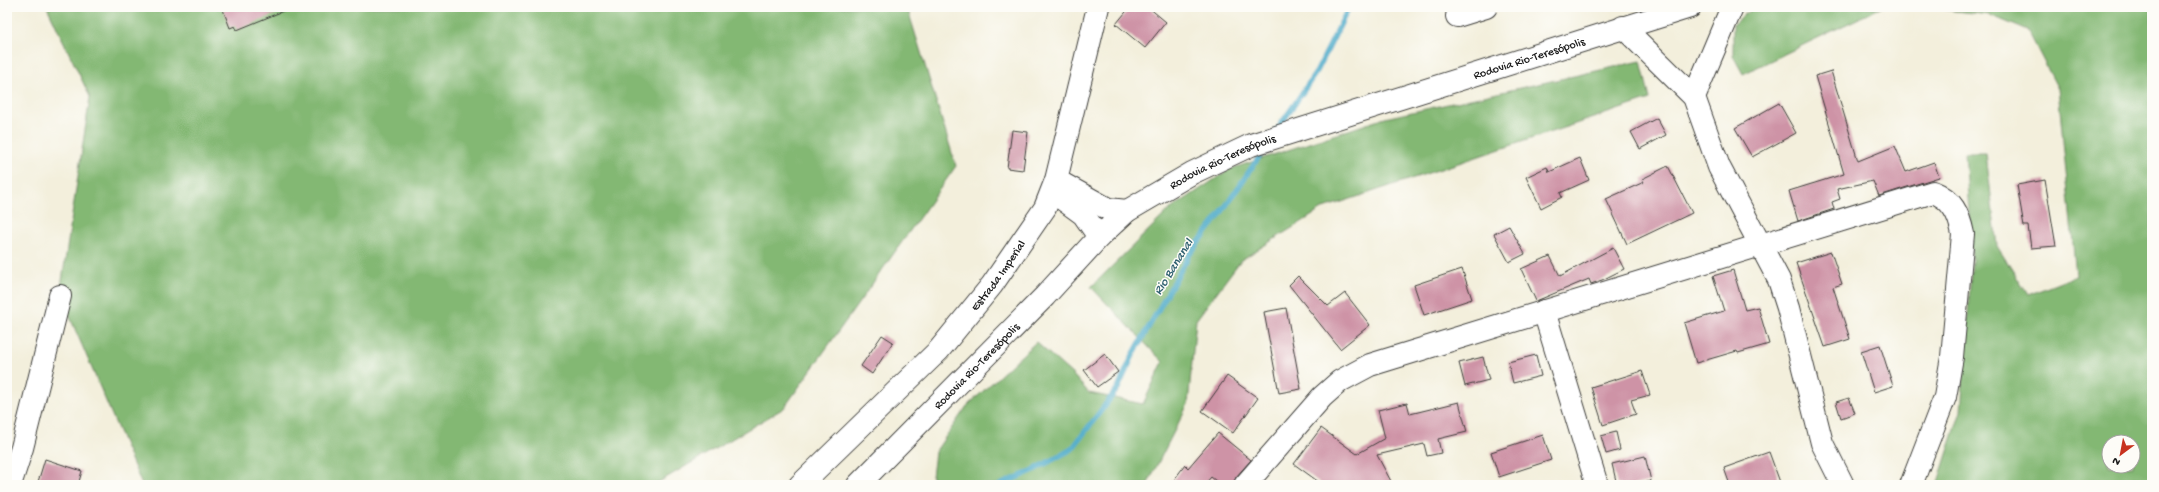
<svg xmlns="http://www.w3.org/2000/svg" width="2159" height="492" font-family="'Gochi Hand',sans-serif">
  <rect width="100%" height="100%" fill="#fdfcf7"/>
  <filter id="ink" filterUnits="userSpaceOnUse"><feTurbulence type="fractalNoise" baseFrequency=".025" numOctaves="2"/><feDisplacementMap in="SourceGraphic" scale="8" xChannelSelector="R" yChannelSelector="G"/><feConvolveMatrix kernelMatrix="1 2 1 2 8 2 1 2 1" color-interpolation-filters="sRGB"/></filter>
  <filter id="wash" filterUnits="userSpaceOnUse"><feTurbulence type="fractalNoise" baseFrequency=".012" numOctaves="4" result="noise"/><feDisplacementMap in="SourceGraphic" scale="16" xChannelSelector="R" yChannelSelector="G"/><feGaussianBlur stdDeviation="0.9" result="paint"/><feColorMatrix in="noise" values="0 0 0 0 0 0 0 0 0 0 0 0 0 0 0 0 0 1.4 0 .05"/><feComposite in="paint" operator="in"/></filter>
  <g filter="url(#wash)">
    <rect width="100%" height="100%" fill="#f3efdc"/>
    <g fill="#83b873" stroke="#506a48" fill-rule="evenodd">
      <polygon points="47,7 907,7 956,166 784,408 654,485 142,485 60,294 90,97"/>
      <polygon points="1754,7 1882,7 1743,74 1733,56 1733,24"/>
      <path d="M 1921,7 L 2152,7 L 2152,485 L 1937,485 L 1961,411 L 1972,259 L 1965,153 L 1986,153 L 1997,246 L 2028,295 L 2076,276 L 2058,89 L 2028,31 L 1990,15 ZM 2109,442 L 2133,442 L 2133,466 L 2109,466 Z"/>
      <polygon points="1641,61 1650,99 1324,208 1241,260 1196,320 1188,404 1147,485 931,485 935,452 967,406 1036,342 1073,375 1089,393 1143,404 1163,362 1091,287 1169,210 1230,169 1385,118"/>
    </g>
    <g fill="none" stroke-linecap="round" stroke-linejoin="round">
      <g stroke="#49a9c8" stroke-width="5.5">
        <polyline points="1277,130 1317,71 1349,7"/>
        <polyline points="1000,485 1032,471 1072,449 1118,388 1133,355 1189,255 1219,216 1265,148"/>
      </g>
    </g>
    <g id="blocks">
      <g fill="#ce93a6">
        <polygon points="222,7 293,7 237,30 235,26 230,28"/>
        <polygon points="1130,7 1148,7 1166,22 1145,48 1116,24"/>
        <polygon points="1831,71 1858,161 1895,146 1906,172 1934,162 1939,177 1879,196 1873,181 1837,189 1840,199 1832,202 1834,209 1798,221 1789,191 1844,174 1815,76"/>
        <polygon points="1779,103 1796,133 1752,157 1735,128"/>
        <polygon points="1657,118 1666,135 1640,149 1631,132"/>
        <polygon points="1012,130 1028,132 1023,170 1007,168"/>
        <polygon points="1580,158 1589,180 1560,193 1562,197 1541,208 1526,177 1547,167 1549,172"/>
        <polygon points="1668,166 1692,213 1627,244 1606,199 1644,182 1642,179"/>
        <polygon points="2045,180 2056,246 2031,248 2028,226 2024,226 2017,185"/>
        <polygon points="1509,226 1525,254 1509,262 1494,234"/>
        <polygon points="1613,248 1624,269 1602,280 1591,284 1589,279 1536,301 1521,269 1550,256 1560,276"/>
        <polygon points="1831,252 1842,284 1833,287 1850,339 1825,347 1796,263"/>
        <polygon points="1462,269 1472,299 1424,315 1414,285"/>
        <polygon points="1733,270 1745,310 1758,307 1769,344 1738,353 1737,351 1696,363 1684,323 1724,311 1713,276"/>
        <polygon points="1298,276 1328,306 1345,293 1370,325 1340,349 1289,285"/>
        <polygon points="1286,308 1301,389 1279,393 1264,312"/>
        <polygon points="882,335 893,342 872,374 861,366"/>
        <polygon points="1880,345 1893,386 1874,392 1861,351"/>
        <polygon points="1105,354 1118,372 1097,387 1084,370"/>
        <polygon points="1536,355 1541,376 1513,383 1508,362"/>
        <polygon points="1483,357 1489,380 1465,386 1459,363"/>
        <polygon points="1642,371 1650,395 1631,400 1636,414 1603,425 1591,387"/>
        <polygon points="1227,376 1258,398 1233,433 1202,411"/>
        <polygon points="1849,398 1855,413 1841,418 1836,402"/>
        <polygon points="1459,402 1467,432 1438,439 1441,453 1427,456 1424,444 1377,455 1393,485 1323,485 1294,464 1321,428 1357,454 1385,438 1378,410 1407,403 1410,414"/>
        <polygon points="1616,432 1620,450 1606,454 1601,436"/>
        <polygon points="1218,433 1251,460 1236,477 1233,485 1221,485 1211,477 1204,485 1170,485 1185,465 1188,468"/>
        <polygon points="1543,435 1551,460 1499,477 1491,452"/>
        <polygon points="1769,452 1781,485 1730,485 1724,468"/>
        <polygon points="1645,456 1651,481 1634,485 1617,485 1612,464"/>
        <polygon points="45,459 82,471 78,485 37,485"/>
      </g>
    </g>
  </g>
  <g filter="url(#ink)">
    <use href="#blocks" fill-opacity="0" stroke="#3c3c39" stroke-width="1"/>
    <g fill="none" stroke-linecap="round" stroke-linejoin="round">
      <defs>
        <g id="minor">
          <polyline points="1457,16 1486,7"/>
          <polyline points="1623,27 1694,97 1719,167 1779,280 1788,308 1822,443 1843,485"/>
          <polyline points="1694,97 1732,7"/>
          <polyline points="1056,180 1108,209 1127,211"/>
          <polyline points="1057,195 1083,214 1099,237"/>
          <polyline points="1544,311 1597,485"/>
          <polyline points="10,485 22,448 60,296"/>
          <path id="s1" d="M 800,485 L 939,350 L 992,285 L 1045,208 L 1056,180 L 1098,7"/>
          <path d="M 1245,485 L 1322,397 L 1340,381 L 1370,365 L 1933,192 C 1952,199 1959,214 1963,234 L 1952,357 L 1945,397 L 1911,485"/>
        </g>
        <g id="highway">
          <path id="s2" d="M 858,485 L 1045,296 L 1099,237 L 1127,211 L 1192,173 L 1251,145 L 1690,7"/>
        </g>
      </defs>
      <use href="#minor" stroke="#3c3c39" stroke-width="24"/>
      <use href="#highway" stroke="#3c3c39" stroke-width="24"/>
      <use href="#minor" stroke="#fff" stroke-width="22"/>
      <use href="#highway" stroke="#fff" stroke-width="22"/>
    </g>
  </g>
  <g text-anchor="middle" stroke-width="3" stroke-linejoin="round" paint-order="stroke">
    <g font-size="12" fill="#1c1c1c" stroke="#fdfcf7">
      <text dy="4" stroke="none"><textPath href="#s2" startOffset="816">Rodovia Rio-Teresópolis</textPath></text>
      <text dy="4" stroke="none"><textPath href="#s2" startOffset="492">Rodovia Rio-Teresópolis</textPath></text>
      <text dy="4" stroke="none"><textPath href="#s1" startOffset="289">Estrada Imperial</textPath></text>
      <text dy="4" stroke="none"><textPath href="#s2" startOffset="168">Rodovia Rio-Teresópolis</textPath></text>
    </g>
    <g font-size="13" font-style="italic" fill="#326272" stroke="#fdfcf7">
      <text transform="translate(1172 266) rotate(-58)" y="5">Rio Bananal</text>
    </g>
  </g>
  <rect width="2159" height="492" fill="none" stroke="#fdfcf7" stroke-width="24"/>
  <g transform="translate(2121 454) rotate(212)"><circle r="19" fill="#fdfcf7" stroke="#a3a29f"/>
  <path d="M0-3L7 15L0 10L-7 15Z" fill="#c8321e"/>
  <text y="-6" font-size="11" font-weight="bold" text-anchor="middle" fill="#1c1c1c">N</text>
  </g>
</svg>
